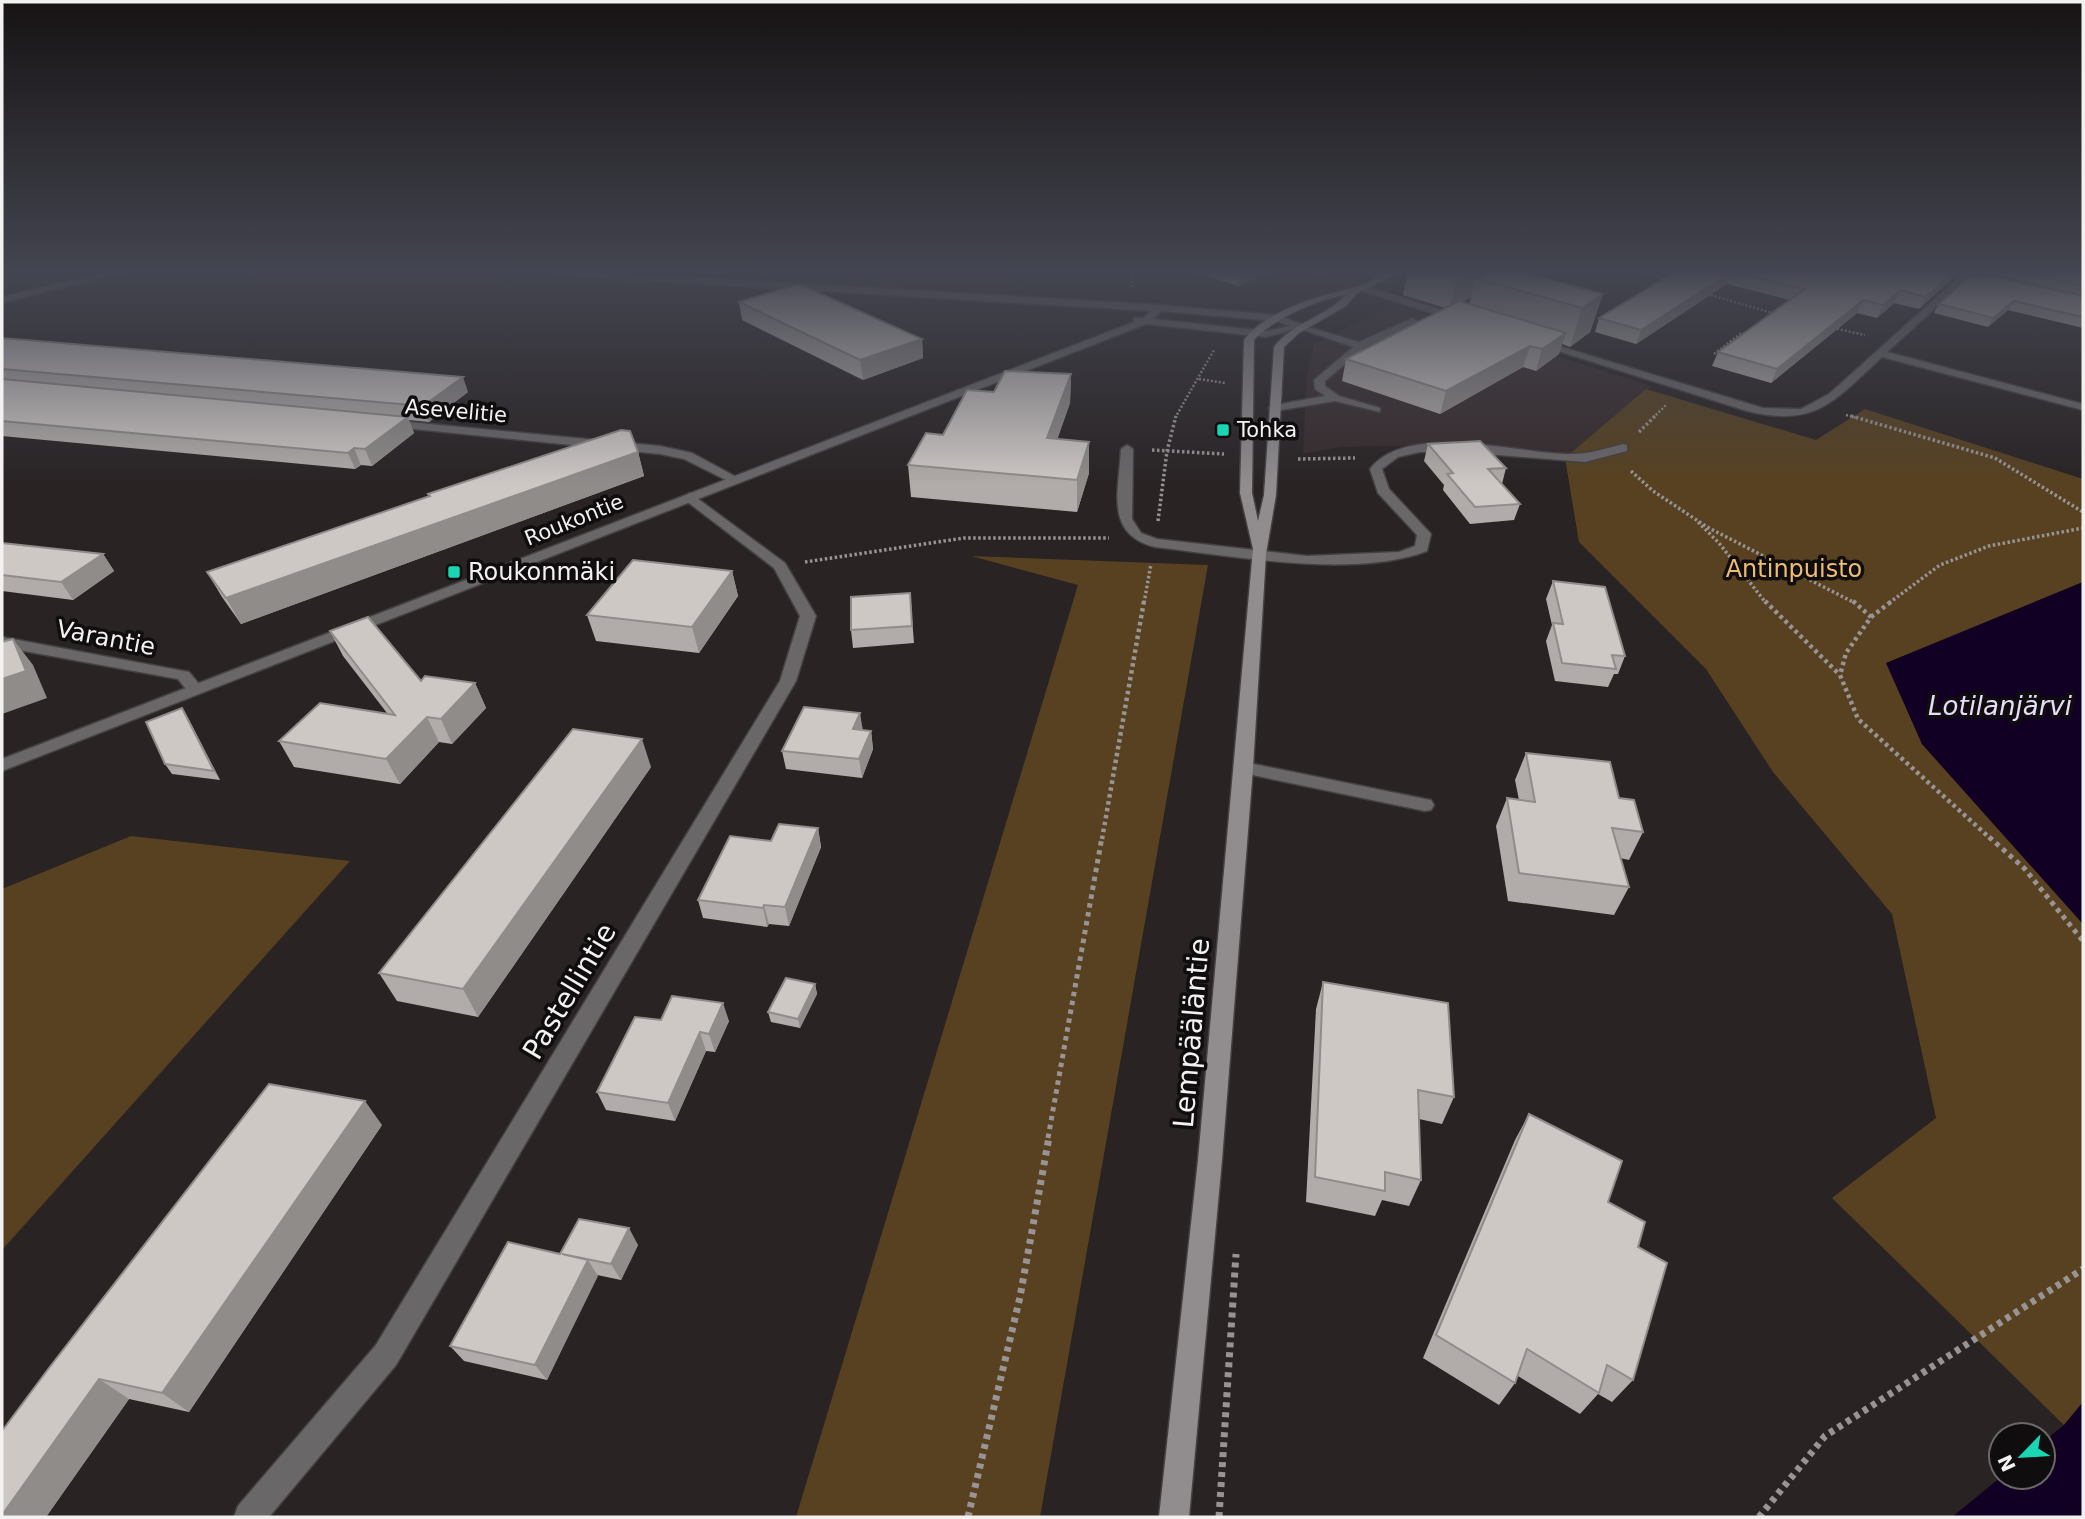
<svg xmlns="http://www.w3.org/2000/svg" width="2085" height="1519" font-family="'DejaVu Sans',sans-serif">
  <rect width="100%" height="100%" fill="#292324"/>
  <polygon fill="#372b2d" points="1392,304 1651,386 1571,453 1479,444 1341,447 1303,454 1307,375 1314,344"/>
  <g fill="#574120">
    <polygon points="1646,389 1816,440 1865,409 2083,479 2083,582 1887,663 1922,744 2083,924 2083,1402 2064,1425 1832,1198 1936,1118 1892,914 1773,772 1706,669 1579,542 1565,458"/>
    <polygon points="971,556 1208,565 1040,1517 796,1517 1078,585"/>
    <polygon points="131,836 350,861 2,1250 2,889"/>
  </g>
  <g fill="#120024">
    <polygon points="2083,582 2083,924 1922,744 1886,663"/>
    <polygon points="2083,1402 2083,1517 1952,1517 2001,1477 2043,1477 2043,1442 2064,1425"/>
  </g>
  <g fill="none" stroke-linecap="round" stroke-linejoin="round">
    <defs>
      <g id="service">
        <polygon points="1412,318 1417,321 1416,323 1364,348 1325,381 1325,386 1339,396 1380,408 1380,412 1335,401 1275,411 1269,408 1275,405 1325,396 1315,389 1314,380 1353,347 1298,328 1298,324 1359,342"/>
        <path d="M 1623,444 L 1627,445 L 1627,451 L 1585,462 L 1461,452 L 1420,452 L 1398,457 L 1382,469 L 1389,489 L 1431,534 L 1427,551 C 1354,579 1233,556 1155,547 C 1104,534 1119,491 1121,449 L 1127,445 L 1133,449 L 1132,519 L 1141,533 L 1157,539 L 1307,556 L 1399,552 L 1415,546 L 1417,535 L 1378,493 L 1370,469 C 1406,422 1513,452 1565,454 C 1586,455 1604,449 1623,444 Z"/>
        <polygon points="1244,762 1425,799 1431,800 1434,805 1431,810 1425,811 1238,772 1235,768"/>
      </g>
      <g id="minor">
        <polygon points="106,272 122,272 2,303 2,297"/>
        <path d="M 1965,272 L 1975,272 L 1887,352 L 2083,404 L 2083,410 L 1882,357 C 1834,401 1816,428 1747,411 L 1533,343 L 1542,341 L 1763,408 L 1801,409 L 1829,394 Z"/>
        <polygon points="1361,285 1462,316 1463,318 1454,320 1358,290 1358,286"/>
        <polygon points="388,420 660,446 692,453 740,479 738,482 730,482 684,459 660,454 384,426 382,424"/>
        <polygon points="690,493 785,563 816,616 796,681 396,1365 269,1517 234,1517 238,1506 376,1345 780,681 800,616 774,568 685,500 684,497"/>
        <polygon points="2,637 189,672 204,690 196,695 190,694 178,679 2,647"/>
      </g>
      <path id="tertiary" d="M 553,272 L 604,272 L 1159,305 L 1277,315 L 1307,326 L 1266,337 L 1146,324 L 2,771 L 2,759 L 1134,322 L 1134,318 L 1143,318 L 1151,311 L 558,275 ZM 1161,311 L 1276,321 L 1290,326 L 1266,331 L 1153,319 Z"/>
      <path id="secondary" d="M 1389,272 L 1402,272 L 1357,293 L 1346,306 L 1299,333 L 1284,347 L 1276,495 L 1266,554 L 1253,768 L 1222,1160 L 1189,1517 L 1159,1517 L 1198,1160 L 1253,549 L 1240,493 L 1244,340 C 1266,311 1315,297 1349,289 C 1363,286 1377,277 1389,272 ZM 1346,295 C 1326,317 1293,322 1274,347 L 1264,495 L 1258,521 L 1252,493 L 1254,340 C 1271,320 1320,298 1346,295 Z"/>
    </defs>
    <use href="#service" stroke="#454041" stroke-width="3"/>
    <use href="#minor" stroke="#454041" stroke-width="3"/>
    <use href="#tertiary" stroke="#454041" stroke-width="3"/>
    <use href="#secondary" stroke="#454041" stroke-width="3"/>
    <g stroke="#989495" stroke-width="2.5" stroke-dasharray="2 2" stroke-linecap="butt">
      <polyline points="1312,272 1325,274"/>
      <polyline points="1646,272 1665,280"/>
      <polyline points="1132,287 1133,272"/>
      <polyline points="1707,294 1776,314"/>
      <polyline points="1833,328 1865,335"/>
      <polyline points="1714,354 1740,334 1748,334"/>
      <polyline points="1199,379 1225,383"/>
      <polyline points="1846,415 1857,418"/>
      <polyline points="1175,418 1214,350"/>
      <polyline points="1653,418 1667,404"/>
    </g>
    <g stroke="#989495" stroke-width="3.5" stroke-dasharray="2.5 2.5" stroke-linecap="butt">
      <polyline points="1851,416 1995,458 2083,512"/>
      <polyline points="1639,432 1655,416"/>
      <polyline points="1152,450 1224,454"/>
      <polyline points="1298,459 1355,458"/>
      <polyline points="1631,471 1653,491 1707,527 1855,603"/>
      <polyline points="1158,521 1167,451 1176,416"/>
      <polyline points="1698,522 1719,543 1766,603"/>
      <polyline points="805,562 964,538 1109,538"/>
      <polyline points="1144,603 1151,564"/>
      <polyline points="1889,603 1940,565 1989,546 2083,528"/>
    </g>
    <g stroke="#989495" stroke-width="4.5" stroke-dasharray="3.5 3.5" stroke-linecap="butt">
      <polyline points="1765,601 1839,674"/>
      <polyline points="1853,601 1871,617 1846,653 1840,675 1858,719 1991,839"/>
      <polyline points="1871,617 1892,601"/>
      <polyline points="1102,839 1144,601"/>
    </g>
    <g stroke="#989495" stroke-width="5" stroke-dasharray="4.5 4.5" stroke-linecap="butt">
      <polyline points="1989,837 2024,868 2083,941"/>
      <polyline points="1048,1138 1102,837"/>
    </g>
    <g stroke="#989495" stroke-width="7" stroke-dasharray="5 5" stroke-linecap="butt">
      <polyline points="968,1517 1020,1297 1049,1137"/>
      <polyline points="1219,1517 1236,1254"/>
      <polyline points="1759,1517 1825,1436 2083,1269"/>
    </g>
    <use href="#service" fill="#6a6769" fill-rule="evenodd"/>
    <use href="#minor" fill="#6a6769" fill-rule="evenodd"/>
    <use href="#tertiary" fill="#6a6769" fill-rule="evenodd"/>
    <use href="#secondary" fill="#918d8f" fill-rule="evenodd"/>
  </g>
  <g fill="#b1aca9" fill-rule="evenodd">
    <polygon points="1194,272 1269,272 1238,286"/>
    <path d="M 1408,272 L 1522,272 L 1603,294 L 1590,332 L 1570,347 L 1562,344 L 1559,354 L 1536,371 L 1523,367 L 1440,414 L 1342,381 L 1346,359 L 1445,308 L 1403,295 ZM 1471,297 L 1469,304 L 1463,302 Z"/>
    <polygon points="1672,272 1955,272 1950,281 1919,309 1894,303 1877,318 1857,313 1771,383 1712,366 1718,352 1790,300 1727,284 1636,344 1595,332 1599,318 1674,272"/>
    <polygon points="1985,272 2083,272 2083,328 2008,310 1988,327 1934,313 1939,304 1984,279 1986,275 2058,290"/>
    <polygon points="739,302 922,339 923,358 863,380 742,320"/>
    <polygon points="2,338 468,392 429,422 409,420 414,433 372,466 361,465 355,469 2,436"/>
    <polygon points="1071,374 1070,403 1057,439 1089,442 1089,473 1077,512 911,497 908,465 994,392"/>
    <polygon points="1428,444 1506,468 1502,484 1520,504 1514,520 1470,524 1443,490 1444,485 1424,461"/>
    <polygon points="638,452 644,476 241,624 222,597 207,572 429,496 428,494"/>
    <polygon points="2,543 103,554 114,571 73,600 2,591"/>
    <polygon points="732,571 738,596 699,653 596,641 587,615"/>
    <polygon points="1553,581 1625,656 1618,674 1614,674 1608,687 1555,681 1546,641 1552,625 1546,599"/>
    <polygon points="910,593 914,643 853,648 851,630"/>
    <polygon points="330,631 421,681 475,683 486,708 452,744 439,742 400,784 294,767 279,741 387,713 343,656"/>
    <polygon points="182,708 188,718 220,780 172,774 165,764"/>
    <polygon points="863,730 871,731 873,749 862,778 786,769 782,751"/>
    <polygon points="1526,753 1619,798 1643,832 1629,860 1620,858 1629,887 1614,915 1508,901 1496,826 1507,798 1519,800 1515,780"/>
    <polygon points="651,767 478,1017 397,1001 379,973"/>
    <polygon points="818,828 821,847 789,926 769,924 767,927 703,918 698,900 771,841"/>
    <polygon points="1323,982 1454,1097 1442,1124 1419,1119 1421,1180 1409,1206 1382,1200 1375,1216 1306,1202 1316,1009"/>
    <polygon points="815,984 817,994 800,1028 771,1022 768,1012"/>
    <polygon points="661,1020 729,1021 715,1052 706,1051 675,1121 606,1110 597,1092"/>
    <polygon points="1529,1114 1608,1202 1638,1247 1633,1380 1612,1402 1598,1394 1580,1414 1518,1376 1515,1383 1499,1405 1423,1358 1515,1140"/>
    <polygon points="382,1125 189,1412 129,1399 46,1517 2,1517 2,1431"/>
    <polygon points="638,1245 621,1280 597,1275 547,1380 464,1361 450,1346 560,1254"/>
  </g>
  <g fill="#908c8a">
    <polygon points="1239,272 1269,272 1238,286"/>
    <polygon points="1458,272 1518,272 1476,278 1471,297 1449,309"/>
    <polygon points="1732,272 1727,284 1636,344 1641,330"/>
    <polygon points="1953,272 1955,272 1950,281 1919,309 1926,297"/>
    <polygon points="1900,290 1894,303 1877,318 1883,305"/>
    <polygon points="1603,294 1590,332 1570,347 1582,308"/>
    <polygon points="1863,300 1857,313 1771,383 1777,369"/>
    <polygon points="2014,301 2008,310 1988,327 1993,318"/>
    <polygon points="1566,333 1559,354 1536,371 1542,349"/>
    <polygon points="922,339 923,358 863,380 860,360"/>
    <polygon points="1530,346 1523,367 1440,414 1446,391"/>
    <polygon points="1071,374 1070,403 1047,469 1047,438"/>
    <polygon points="463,377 468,392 429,422 423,406"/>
    <polygon points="408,417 414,433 372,466 365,449"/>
    <polygon points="1089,442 1089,473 1077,512 1077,480"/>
    <polygon points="354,448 361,465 355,469 348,453"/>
    <polygon points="638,452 644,476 241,624 226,598"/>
    <polygon points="103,554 114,571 73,600 61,582"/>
    <polygon points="732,571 738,596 699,653 692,627"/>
    <polygon points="13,639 33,665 47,698 2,714 2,679"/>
    <polygon points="475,683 486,708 452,744 441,719"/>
    <polygon points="182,708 188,718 220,780 214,771"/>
    <polygon points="860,713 863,731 853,729"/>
    <polygon points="427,717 439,742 400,784 386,759"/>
    <polygon points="871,731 873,749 862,778 859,759"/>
    <polygon points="642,739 651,767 478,1017 463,989"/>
    <polygon points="818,828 821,847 789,926 785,907"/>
    <polygon points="764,905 769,924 767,927 763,908"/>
    <polygon points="815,984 817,994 800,1028 798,1019"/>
    <polygon points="723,1003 729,1021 715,1052 709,1034"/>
    <polygon points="700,1032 706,1051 675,1121 668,1103"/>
    <polygon points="365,1101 382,1125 189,1412 162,1393"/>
    <polygon points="629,1228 638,1245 621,1280 611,1264"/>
    <polygon points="588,1260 598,1276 547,1380 535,1365"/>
    <polygon points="99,1379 129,1399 46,1517 2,1517 2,1515"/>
  </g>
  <g fill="#cec8c5" stroke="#908c8a" stroke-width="2">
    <polygon points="1487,272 1522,272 1603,294 1582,308 1476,278"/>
    <polygon points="1675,272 1731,272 1641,330 1599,318"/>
    <polygon points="1733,272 1953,272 1926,297 1900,290 1883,305 1863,300 1777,369 1718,352 1805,289"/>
    <polygon points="2025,272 2083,272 2083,286"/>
    <polygon points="1986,275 2083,296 2083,317 2014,301 1993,318 1939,304 1970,276 1984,279"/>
    <polygon points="799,284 922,339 860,360 739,302"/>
    <polygon points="1459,301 1566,333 1542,349 1530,346 1446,391 1346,359"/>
    <polygon points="2,338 463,377 423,406 2,369"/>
    <polygon points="1005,371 1071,374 1047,438 1089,442 1077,480 908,465 926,433 943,435 967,390 994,392"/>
    <polygon points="2,379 408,417 365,449 354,448 348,453 2,421"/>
    <polygon points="621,430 630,431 638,452 226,598 207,572 430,496 428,494"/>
    <polygon points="1480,441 1506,468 1488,469 1520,504 1475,507 1447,474 1453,473 1428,444"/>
    <polygon points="2,543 103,554 61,582 2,575"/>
    <polygon points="633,560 732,571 692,627 587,615"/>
    <polygon points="1553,581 1605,587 1625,656 1612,655 1616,669 1562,663 1553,623 1563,624"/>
    <polygon points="910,593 912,626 851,630 851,597"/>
    <polygon points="368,617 421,681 425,676 475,683 441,719 427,717 386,759 279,741 320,703 395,715 330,631"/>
    <polygon points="13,639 26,671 2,679 2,642"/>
    <polygon points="804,707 860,713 853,729 871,731 859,759 782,751"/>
    <polygon points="182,708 214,771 165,764 146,722"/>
    <polygon points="573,729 642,739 463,989 379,973"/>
    <polygon points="1526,753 1610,762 1619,798 1634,800 1643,832 1612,828 1629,887 1519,873 1507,798 1535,802"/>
    <polygon points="779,824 818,828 785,907 764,905 763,908 698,900 730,836 771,841"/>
    <polygon points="786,978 815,984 798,1019 768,1012"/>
    <polygon points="1323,982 1448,1003 1454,1097 1418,1090 1421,1180 1385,1172 1385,1191 1315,1177"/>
    <polygon points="672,996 723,1003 709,1034 700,1032 668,1103 597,1092 635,1017 661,1020"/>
    <polygon points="269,1084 365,1101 162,1393 99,1379 2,1515 2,1431 49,1368"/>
    <polygon points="1529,1114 1622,1161 1608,1202 1645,1222 1638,1247 1667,1263 1633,1380 1607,1365 1599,1393 1527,1349 1515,1383 1436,1335"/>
    <polygon points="579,1219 629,1228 611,1264 562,1254 588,1260 535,1365 450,1346 508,1242 560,1254"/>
  </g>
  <linearGradient id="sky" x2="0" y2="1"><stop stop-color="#171314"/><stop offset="0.56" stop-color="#434550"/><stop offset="1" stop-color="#434550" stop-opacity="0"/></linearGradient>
  <rect width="2085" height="485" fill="url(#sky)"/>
  <g fill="#1ad5b2" stroke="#100d0e" stroke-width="2.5">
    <rect x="1216" y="423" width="14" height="14" rx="3.5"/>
    <rect x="447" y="565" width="14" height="14" rx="3.5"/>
  </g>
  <g text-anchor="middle" stroke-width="7" stroke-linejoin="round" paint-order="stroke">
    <g font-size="21" fill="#f4f1f1" stroke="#100d0e">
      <text transform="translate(456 411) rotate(5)" y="7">Asevelitie</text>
      <text transform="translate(574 520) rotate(-22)" y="7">Roukontie</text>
    </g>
    <g font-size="21" fill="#f4f1f1" stroke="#100d0e" text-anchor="start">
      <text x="1237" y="437">Tohka</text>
    </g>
    <g font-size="24" fill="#eebc72" stroke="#100d0e">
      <text x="1794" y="577">Antinpuisto</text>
    </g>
    <g font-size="24" fill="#f4f1f1" stroke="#100d0e" text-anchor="start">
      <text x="468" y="580">Roukonmäki</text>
    </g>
    <g font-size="24" fill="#f4f1f1" stroke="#100d0e">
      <text transform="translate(106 638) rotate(11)" y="8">Varantie</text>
    </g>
    <g font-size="26" font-style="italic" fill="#e8dcfa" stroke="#100d0e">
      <text x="2000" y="715">Lotilanjärvi</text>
    </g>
    <g font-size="28" fill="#f4f1f1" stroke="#100d0e">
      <text transform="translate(569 991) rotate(-59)" y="10">Pastellintie</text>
      <text transform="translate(1191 1033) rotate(-85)" y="10">Lempääläntie</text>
    </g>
  </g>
  <rect width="2085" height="1519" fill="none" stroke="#f4f1f1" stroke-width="7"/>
  <g transform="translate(2022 1456) rotate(245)"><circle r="33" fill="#100d0e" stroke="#6b6869" stroke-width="2"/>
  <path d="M0-5L12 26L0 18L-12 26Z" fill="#1ad5b2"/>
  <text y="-10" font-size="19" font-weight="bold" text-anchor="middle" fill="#f4f1f1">N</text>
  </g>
</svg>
